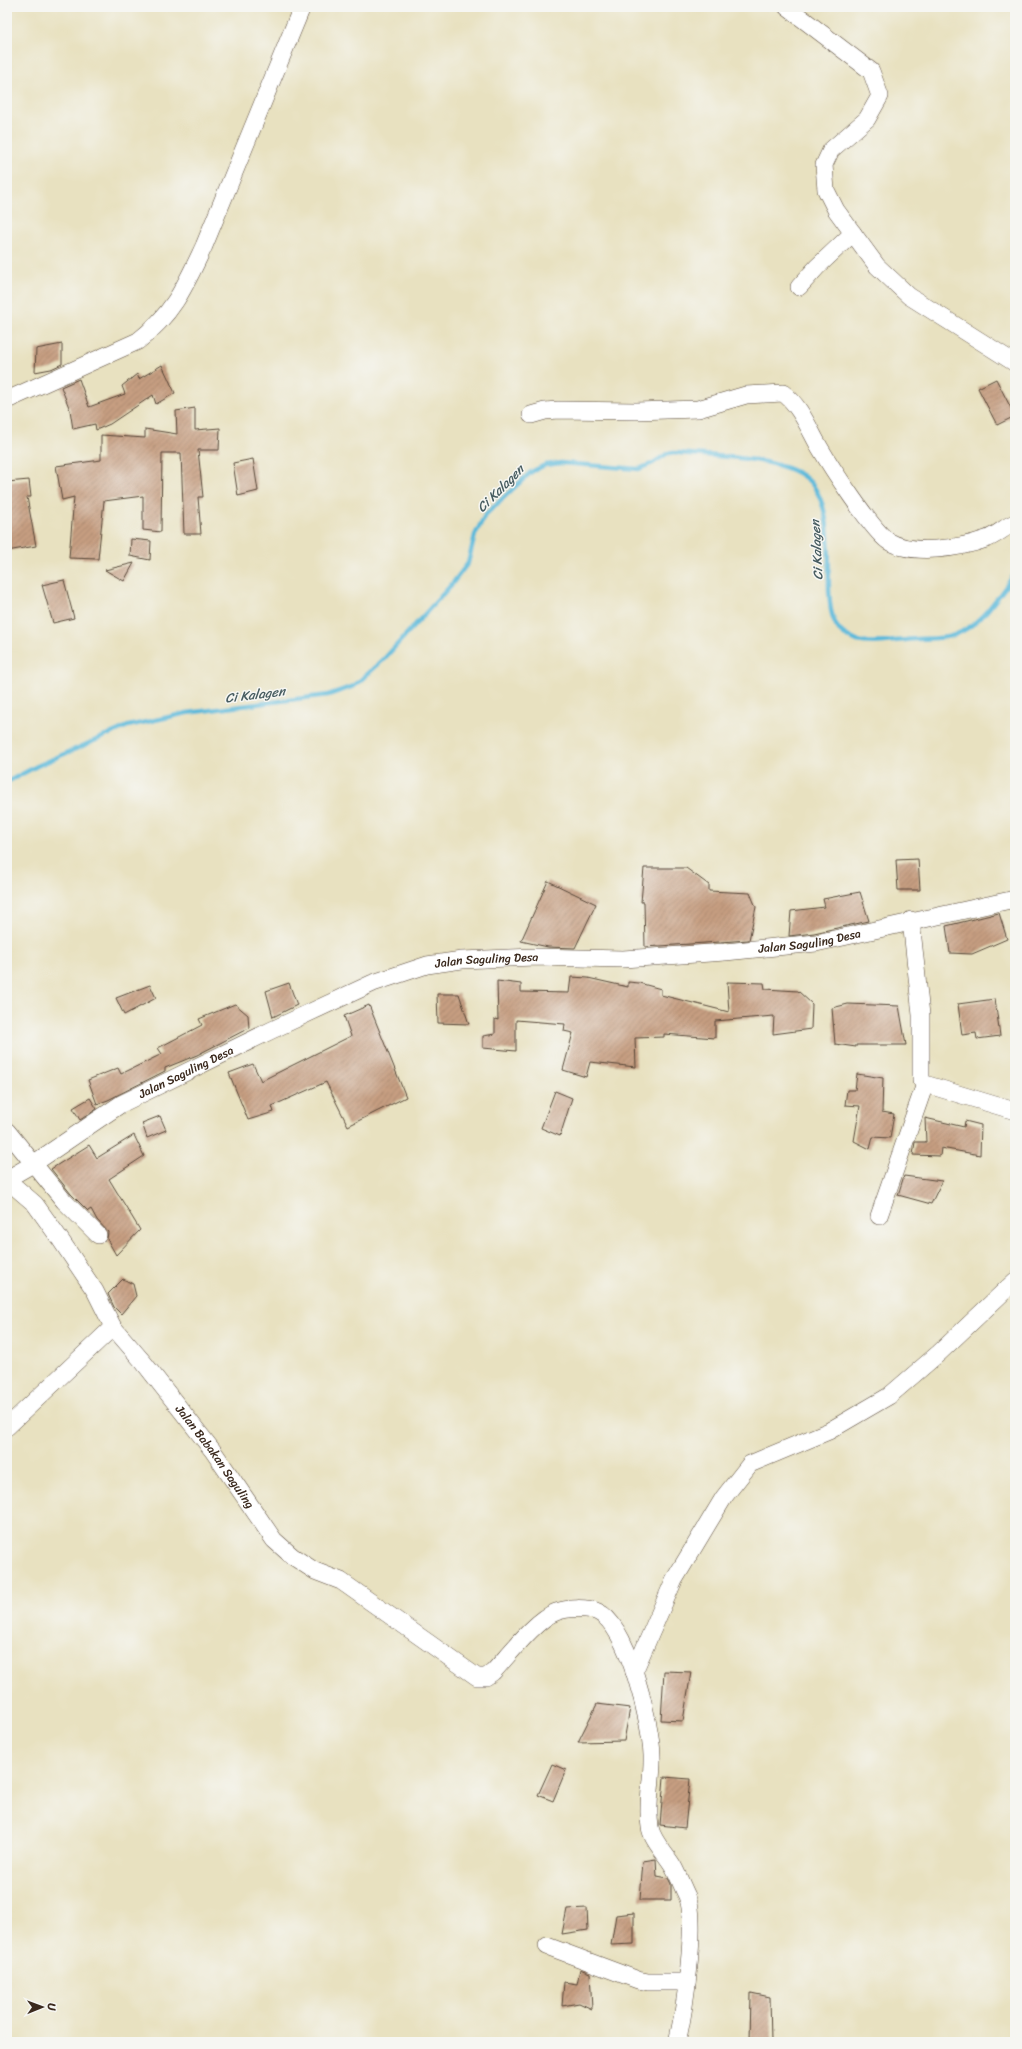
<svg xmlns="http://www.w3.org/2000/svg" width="1022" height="2049" font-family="Sriracha,sans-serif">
  <defs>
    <pattern id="building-hatch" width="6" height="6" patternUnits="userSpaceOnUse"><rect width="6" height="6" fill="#c69e81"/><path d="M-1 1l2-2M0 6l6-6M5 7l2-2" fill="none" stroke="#a28169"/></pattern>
  </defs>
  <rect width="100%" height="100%" fill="#f6f6f2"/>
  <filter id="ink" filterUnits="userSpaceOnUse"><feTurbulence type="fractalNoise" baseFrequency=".025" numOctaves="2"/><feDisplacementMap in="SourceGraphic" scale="8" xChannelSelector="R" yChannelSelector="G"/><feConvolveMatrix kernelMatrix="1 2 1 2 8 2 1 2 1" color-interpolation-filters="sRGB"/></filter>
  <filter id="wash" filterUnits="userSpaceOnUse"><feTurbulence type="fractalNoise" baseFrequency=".012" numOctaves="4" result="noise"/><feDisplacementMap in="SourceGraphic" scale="16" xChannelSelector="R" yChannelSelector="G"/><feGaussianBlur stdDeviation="0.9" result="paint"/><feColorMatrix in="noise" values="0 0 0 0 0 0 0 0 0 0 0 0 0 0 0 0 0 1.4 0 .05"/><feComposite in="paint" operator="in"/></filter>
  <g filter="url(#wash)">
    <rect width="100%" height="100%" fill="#e8e1c0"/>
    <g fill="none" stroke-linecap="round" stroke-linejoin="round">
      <path stroke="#5cb9da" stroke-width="4.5" d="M 7,782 L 37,766 L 128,726 L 187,713 L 328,695 L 354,686 L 383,660 L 452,584 L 468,563 L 475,535 L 485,515 L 531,472 L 545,465 L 561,463 L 639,469 L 653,463 L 668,453 L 679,453 C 714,457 786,456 810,482 C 833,507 828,558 829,590 C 830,602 830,614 836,625 C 839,632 850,638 857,641 C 873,645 890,641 906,640 C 921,638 940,640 954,635 C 981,626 998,596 1015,574"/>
    </g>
    <g id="blocks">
      <g fill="url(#building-hatch)">
        <polygon points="62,344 62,364 51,369 35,372 36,349"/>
        <polygon points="162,365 175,393 156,404 153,395 110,424 96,430 95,424 73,429 70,410 61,387 79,379 89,407 125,394 122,386 137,374 139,379"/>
        <polygon points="996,379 1015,416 997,425 978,388"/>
        <polygon points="195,408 195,430 220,428 219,450 198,450 203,497 198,497 201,534 184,534 181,453 162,453 161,532 143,530 143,496 104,501 98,559 69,558 74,497 62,500 56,466 101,460 101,435 145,438 145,429 177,434 176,411"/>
        <polygon points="253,459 258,491 238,496 233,463"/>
        <polygon points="29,480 31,497 27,497 36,546 7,551 7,482"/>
        <polygon points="131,539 151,541 150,560 130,556"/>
        <polygon points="134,563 124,581 105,570"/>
        <polygon points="64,580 74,618 53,623 42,585"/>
        <polygon points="918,859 920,890 898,890 896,860"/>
        <polygon points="644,868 686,868 709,885 709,891 750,893 756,907 749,940 645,947 644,902 641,902"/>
        <polygon points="548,881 596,904 575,948 548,947 521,941"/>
        <polygon points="860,892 869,921 814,933 789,936 791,911 825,907 823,899"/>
        <polygon points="999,913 1007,939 972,954 950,953 946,926"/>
        <polygon points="571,977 588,978 628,987 628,982 639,983 661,989 661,995 729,1012 727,982 764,983 765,989 798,991 812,1004 811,1029 773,1034 774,1016 715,1021 715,1038 664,1034 664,1037 635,1038 636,1067 590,1062 586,1077 563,1070 573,1033 564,1031 565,1024 516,1020 516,1051 483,1048 483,1036 495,1034 495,1019 498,1020 497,981 521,984 521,992 569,993"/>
        <polygon points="289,983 297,1005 273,1017 266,991"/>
        <polygon points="150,985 156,998 124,1015 116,998"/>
        <polygon points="437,994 459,994 469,1024 438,1023"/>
        <polygon points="995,999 1000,1036 977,1039 976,1033 962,1035 958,1004"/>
        <polygon points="235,1004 248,1015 249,1028 197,1055 165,1068 165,1071 108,1100 97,1104 88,1080 118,1068 121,1074 162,1054 158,1048 202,1025 199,1019"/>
        <polygon points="848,1004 899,1006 906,1045 856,1045 856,1047 835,1044 832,1008"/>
        <polygon points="369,1005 406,1097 348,1126 326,1082 272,1106 274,1112 248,1120 229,1073 253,1064 261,1081 351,1036 344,1016"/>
        <polygon points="857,1074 883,1078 882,1112 894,1114 890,1138 873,1137 870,1149 854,1141 860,1106 845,1105 847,1090 855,1090"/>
        <polygon points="555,1091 572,1098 560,1136 541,1128"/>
        <polygon points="90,1098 97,1109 80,1120 73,1108"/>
        <polygon points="160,1116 166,1130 147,1138 142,1123"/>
        <polygon points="925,1118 964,1127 965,1121 981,1125 980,1155 941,1148 940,1156 913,1155 915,1142 926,1142"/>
        <polygon points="134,1135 144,1156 109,1179 140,1230 116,1255 107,1239 108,1232 97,1220 91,1209 88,1211 71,1194 51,1169 89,1145 97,1158"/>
        <polygon points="904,1176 942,1181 931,1204 898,1195"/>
        <polygon points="123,1279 133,1284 136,1296 121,1314 114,1307 108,1294"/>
        <polygon points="664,1671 691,1672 683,1721 661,1720"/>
        <polygon points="597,1704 630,1708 624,1741 578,1742"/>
        <polygon points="552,1764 566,1770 553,1801 538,1795"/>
        <polygon points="664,1777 690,1779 685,1828 660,1825"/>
        <polygon points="656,1859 657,1876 668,1878 671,1884 671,1900 640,1900 643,1861"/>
        <polygon points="587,1908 588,1930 562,1934 567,1909"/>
        <polygon points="634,1913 634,1944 611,1945 616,1915"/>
        <polygon points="580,1969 590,1973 592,2009 579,2003 562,2006 564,1982 577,1984"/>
        <polygon points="751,1993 770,1997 771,2042 750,2042"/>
      </g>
    </g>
  </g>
  <g filter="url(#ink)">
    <use href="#blocks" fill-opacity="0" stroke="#554536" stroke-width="1"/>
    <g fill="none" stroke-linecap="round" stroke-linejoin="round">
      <defs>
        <g id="minor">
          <polyline points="787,7 871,71 880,96 867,119 831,150 824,165 826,190 836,210 877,266 909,296 1015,363"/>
          <polyline points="799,287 817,267 853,233"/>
          <path d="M 7,400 L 138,341 C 174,313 185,286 204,246 L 302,7"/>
          <path d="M 531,415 L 545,411 L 558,410 L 636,411 L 698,409 L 746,395 L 783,393 C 800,405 810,431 820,448 C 831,467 872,530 888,541 C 912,556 961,548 986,539 C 998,535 1005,526 1015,523"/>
          <polyline points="911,920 921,1015 921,1080 925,1084 1015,1111"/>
          <polyline points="7,1131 64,1201 98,1235"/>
          <path id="s1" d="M 7,1179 L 33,1164 L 121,1104 L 272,1030 L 373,983 L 427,965 L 462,960 L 535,957 L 623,959 L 725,952 L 816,943 L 1015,899"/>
          <path id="s2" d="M 7,1180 L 35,1204 L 60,1239 L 95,1291 L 113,1327 L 144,1363 L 213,1451 L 274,1540 L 292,1556 L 315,1571 L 341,1581 L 477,1677 L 486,1677 L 493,1672 C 508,1656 536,1619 556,1612 C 567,1608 587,1607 598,1612 C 628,1625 651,1724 652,1755 C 653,1779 646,1803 650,1827 C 652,1841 666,1854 673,1866 C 678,1875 682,1886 687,1896 C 698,1921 684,2014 677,2042"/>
          <polyline points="879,1216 925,1084"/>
          <polyline points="7,1427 113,1327"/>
          <polyline points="634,1672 674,1580 724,1497 750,1464 829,1431 889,1396 939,1353 1015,1281"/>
          <polyline points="547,1946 638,1980 648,1982 687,1982"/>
        </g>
      </defs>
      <use href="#minor" stroke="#554536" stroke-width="18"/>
      <use href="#minor" stroke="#fff" stroke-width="17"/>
    </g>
  </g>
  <g text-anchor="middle" stroke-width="3" stroke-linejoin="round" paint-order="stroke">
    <g font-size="12" fill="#3b2a1e" stroke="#f6f6f2">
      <text dy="4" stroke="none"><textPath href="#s1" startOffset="857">Jalan Saguling Desa</textPath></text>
      <text dy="4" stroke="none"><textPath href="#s1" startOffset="533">Jalan Saguling Desa</textPath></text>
      <text dy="4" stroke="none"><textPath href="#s1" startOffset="209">Jalan Saguling Desa</textPath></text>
      <text dy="4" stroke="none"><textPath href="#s2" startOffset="348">Jalan Babakan Saguling</textPath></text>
    </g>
    <g font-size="13" font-style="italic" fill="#475c60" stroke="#f6f6f2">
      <text transform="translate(500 488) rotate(-45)" y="5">Ci Kalagen</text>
      <text transform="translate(816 550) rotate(-93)" y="5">Ci Kalagen</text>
      <text transform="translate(255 694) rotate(-7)" y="5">Ci Kalagen</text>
    </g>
  </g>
  <rect width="1022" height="2049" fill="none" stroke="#f6f6f2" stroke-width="24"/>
  <g transform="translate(42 2007) rotate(89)" stroke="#f6f6f2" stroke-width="3" paint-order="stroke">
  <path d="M0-3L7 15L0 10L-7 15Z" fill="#3b2a1e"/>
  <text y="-6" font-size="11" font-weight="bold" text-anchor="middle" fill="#3b2a1e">U</text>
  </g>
</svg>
